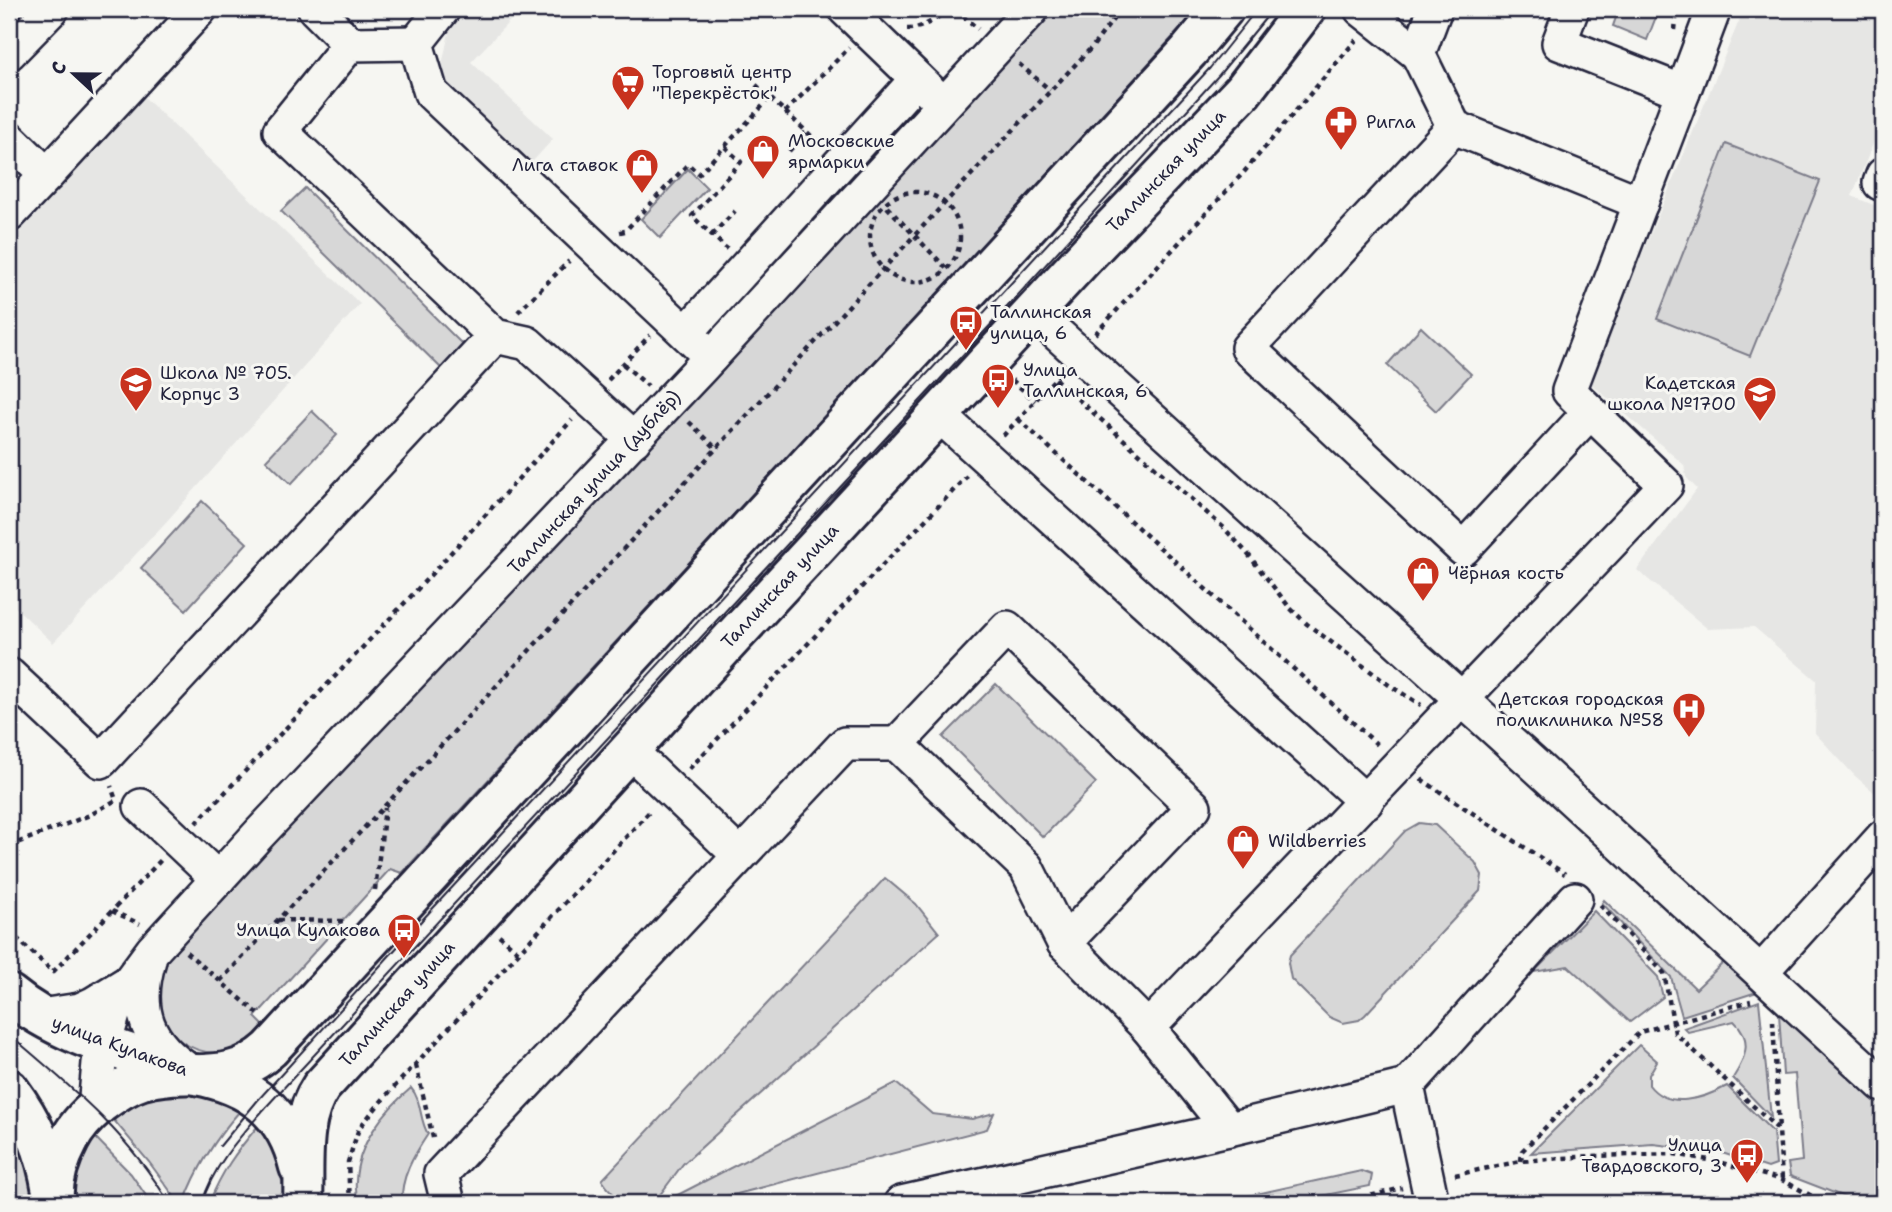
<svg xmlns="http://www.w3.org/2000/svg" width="1892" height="1212" font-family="'Shantell Sans',sans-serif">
  <rect width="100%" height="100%" fill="#f6f6f2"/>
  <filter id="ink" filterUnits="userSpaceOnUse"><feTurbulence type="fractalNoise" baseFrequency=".0143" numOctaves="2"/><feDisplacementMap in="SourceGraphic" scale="14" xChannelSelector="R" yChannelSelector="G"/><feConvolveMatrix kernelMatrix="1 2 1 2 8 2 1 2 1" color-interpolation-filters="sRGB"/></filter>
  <g filter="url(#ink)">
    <g fill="#e6e6e4">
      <polygon points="458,9 521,9 471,62 553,139 524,171 437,88 453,14"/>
      <polygon points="1744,9 1871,9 1883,13 1883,119 1852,196 1883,209 1883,783 1875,793 1855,776 1815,733 1816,680 1754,627 1708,629 1637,570 1697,489 1686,477 1684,465 1589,382"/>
      <polygon points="142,95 360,304 166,522 53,643 9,601 9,244"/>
    </g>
    <g fill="#d7d7d7" stroke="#7c7c89" stroke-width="2">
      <path d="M 1054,9 L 1198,9 L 1055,167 L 402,873 L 390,869 L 255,1017 L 265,1027 C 237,1052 212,1063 179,1040 C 168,1032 159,1017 156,1004 C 154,990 163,970 165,956 Z"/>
      <polygon points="1619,9 1659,9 1647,40 1613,26"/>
      <polygon points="1726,144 1820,181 1750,356 1657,319"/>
      <polygon points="688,169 707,188 660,238 641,219"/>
      <polygon points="305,188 467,349 444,371 281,211"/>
      <polygon points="1421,327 1471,374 1436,411 1387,365"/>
      <polygon points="312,411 337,435 291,484 266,460"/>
      <polygon points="202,501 247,543 186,610 141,568"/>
      <polygon points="996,684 1096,783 1043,837 943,737"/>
      <polygon points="1419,823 1435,825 1475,862 1482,875 1480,891 1365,1015 1359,1020 1343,1023 1329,1017 1291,979 1288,963 1290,955 1405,831"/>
      <path d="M 885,878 L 916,904 L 939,933 L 683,1164 L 656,1200 C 629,1201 618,1205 602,1180 Z"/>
      <polygon points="1604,900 1696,989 1725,961 1757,992 1682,1016 1671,977 1602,903"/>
      <polygon points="1594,911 1658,977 1663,997 1630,1022 1568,966 1534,972"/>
      <polygon points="1778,998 1883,1100 1883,1203 1860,1203 1790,1176 1788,1163 1802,1161 1795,1074 1783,1075"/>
      <path d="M 1759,1001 L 1771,1117 L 1733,1078 C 1746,1058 1753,1039 1734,1021 L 1688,1032 L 1684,1028 Z"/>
      <path d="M 1639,1045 L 1657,1061 L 1649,1075 L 1649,1085 C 1668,1110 1703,1099 1727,1086 L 1773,1132 L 1776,1165 L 1768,1168 L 1719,1152 L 1653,1144 L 1531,1153 Z"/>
      <polygon points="896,1083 932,1114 972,1119 994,1113 987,1129 737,1194 689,1203 662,1203"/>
      <path d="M 411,1088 C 422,1100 419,1120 428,1134 C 414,1155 400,1178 402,1203 L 358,1203 C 357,1196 355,1188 356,1181 C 357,1144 385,1110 411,1088 Z"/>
      <path d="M 187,1093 L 214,1098 L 239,1112 C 214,1140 197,1168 184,1203 L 179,1203 L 149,1162 L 112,1118 C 138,1100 155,1094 187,1093 Z"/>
      <polygon points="9,1125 28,1162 34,1203 11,1203 9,1187"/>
      <path d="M 258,1126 C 276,1150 284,1173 283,1203 L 209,1203 C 222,1171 236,1152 258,1126 Z"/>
      <path d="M 94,1136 L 131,1174 L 151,1203 L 72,1203 C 72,1178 79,1157 94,1136 Z"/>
      <polygon points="1361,1171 1372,1175 1370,1186 1287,1203 1216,1203"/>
    </g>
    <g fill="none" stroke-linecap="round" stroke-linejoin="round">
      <defs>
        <g id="minor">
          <polyline points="315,9 350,44"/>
          <polyline points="443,9 416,43 431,93 711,357"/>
          <polyline points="845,9 932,93"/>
          <polyline points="1361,9 1418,54 1435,9"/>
          <polyline points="416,43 350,44 280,131 495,336 527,343 634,440"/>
          <polyline points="9,53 52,9"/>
          <polyline points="1418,54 1454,127 1641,203"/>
          <polyline points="1683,92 1714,9"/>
          <polyline points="1454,127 1248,348 1463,549 1590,412"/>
          <polyline points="9,138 47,175 9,215"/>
          <polyline points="47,175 200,9"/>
          <polyline points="1883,175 1880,183 1883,184"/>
          <polyline points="1033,312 1537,767 1883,1085"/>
          <polyline points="686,333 917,79"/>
          <polyline points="939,415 1366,802"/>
          <polyline points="9,675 101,761 495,336"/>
          <polyline points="897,744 1007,628 1194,807 1064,943 1148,1028 1666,485 1569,391 1683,92 1559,43 1572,9"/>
          <polyline points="629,750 739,855"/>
          <polyline points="141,806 218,879"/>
          <path d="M 149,960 C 134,1010 147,1044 191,1072"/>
          <polyline points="1761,972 1883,837"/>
          <polyline points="40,1016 80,1010 93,1004 129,982"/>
          <polyline points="1148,1028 1229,1129"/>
          <polyline points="95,1108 99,1063 114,1011 129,982 152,951 260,833 702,367 1032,9"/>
          <polyline points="448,1203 441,1174 845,744 897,744 1026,867 1064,943"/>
          <polyline points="901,1203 1229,1129 1407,1086"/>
          <polyline points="1432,1203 1407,1086 1575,899"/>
        </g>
        <g id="major">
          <path d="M 9,994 C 62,1038 132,1053 196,1075 C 251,1085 286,1112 299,1167"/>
          <path d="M 9,1089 C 34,1123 45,1149 52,1191"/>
          <path d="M 54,1203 C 52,1182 59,1160 69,1141 C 76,1126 87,1115 100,1104 C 113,1094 126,1085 142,1080 C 191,1066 227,1088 270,1049 L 1189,51 L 1224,9"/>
          <path d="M 303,1203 C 305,1165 298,1121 321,1087 L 735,635 L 1090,251 L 1243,91 L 1306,9"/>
        </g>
      </defs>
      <use href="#minor" stroke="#22223b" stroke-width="38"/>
      <use href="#major" stroke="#22223b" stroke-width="44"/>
      <g stroke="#22223b" stroke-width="4.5" stroke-dasharray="5 5" stroke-linecap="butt">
        <polyline points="955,9 978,29"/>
        <path d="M 907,29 C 923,29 937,18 949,9"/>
        <polyline points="1675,30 1677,9"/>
        <polyline points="1019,64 1050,90"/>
        <polyline points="756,85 820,144"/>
        <polyline points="785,112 849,48"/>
        <polyline points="725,147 741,162 692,216 727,249"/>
        <polyline points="789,151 806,132"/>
        <circle cx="915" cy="237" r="45"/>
        <polyline points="887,207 947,269"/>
        <polyline points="620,232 625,231 688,164 699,174 770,98"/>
        <polyline points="712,235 735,211"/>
        <polyline points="518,312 569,261"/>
        <polyline points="1095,334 1244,172 1356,40"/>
        <polyline points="623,364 648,386"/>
        <polyline points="1055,379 1224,528 1247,553 1290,608 1307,624 1389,685 1421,705"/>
        <polyline points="608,380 650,335"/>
        <polyline points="1012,380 1035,401"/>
        <polyline points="1018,419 1381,748"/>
        <polyline points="689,422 716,448"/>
        <polyline points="1003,436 1061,372"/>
        <polyline points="689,769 967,476"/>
        <polyline points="1421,779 1565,874"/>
        <polyline points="196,823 415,592 572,420"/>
        <polyline points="9,846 90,815 116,800 111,786"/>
        <polyline points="375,890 385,808"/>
        <polyline points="1600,905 1664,973 1675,1033 1779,1130 1782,1180"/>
        <polyline points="112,911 140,924"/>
        <polyline points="278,920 346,921"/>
        <polyline points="9,931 53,972 161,860"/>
        <polyline points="499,935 519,952"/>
        <polyline points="186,952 261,1016"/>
        <path d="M 220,981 C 514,671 799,355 1093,46 L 1121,9"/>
        <polyline points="1773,1021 1779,1130"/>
        <polyline points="416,1065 434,1142"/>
        <polyline points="1521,1161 1522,1151 1640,1032 1751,1001"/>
        <polyline points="1455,1175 1521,1161 1592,1156 1674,1154 1715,1161 1782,1180 1825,1203"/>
        <polyline points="350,1203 348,1162 359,1128 385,1097 652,809"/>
        <polyline points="1342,1203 1402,1188"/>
      </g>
      <use href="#minor" stroke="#f6f6f2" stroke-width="33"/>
      <use href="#major" stroke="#f6f6f2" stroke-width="38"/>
      <g stroke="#22223b" stroke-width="2">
        <path d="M 9,1034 C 71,1087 127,1132 169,1203"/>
        <polyline points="220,1146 258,1100 411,932 1210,68 1257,9"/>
        <path d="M 202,1203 C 214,1164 240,1137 266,1107 L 996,319 L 1219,75 L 1273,9"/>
      </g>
    </g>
  </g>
  <defs>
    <symbol id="supermarket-pin" viewBox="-11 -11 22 30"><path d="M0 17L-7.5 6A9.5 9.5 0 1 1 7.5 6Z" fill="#c8321e" stroke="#f6f6f2"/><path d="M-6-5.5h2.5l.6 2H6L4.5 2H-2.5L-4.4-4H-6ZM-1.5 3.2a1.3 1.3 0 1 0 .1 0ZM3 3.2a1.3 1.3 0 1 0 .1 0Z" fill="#fff"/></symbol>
    <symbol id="pharmacy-pin" viewBox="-11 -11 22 30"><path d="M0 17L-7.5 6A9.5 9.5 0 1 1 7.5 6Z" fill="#c8321e" stroke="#f6f6f2"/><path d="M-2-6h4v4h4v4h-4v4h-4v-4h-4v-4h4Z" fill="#fff"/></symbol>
    <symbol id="shop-pin" viewBox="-11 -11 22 30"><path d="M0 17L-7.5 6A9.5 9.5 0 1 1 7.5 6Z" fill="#c8321e" stroke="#f6f6f2"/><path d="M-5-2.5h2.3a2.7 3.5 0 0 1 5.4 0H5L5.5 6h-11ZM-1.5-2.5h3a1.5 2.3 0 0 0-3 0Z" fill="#fff"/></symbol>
    <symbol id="bus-pin" viewBox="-11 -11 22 30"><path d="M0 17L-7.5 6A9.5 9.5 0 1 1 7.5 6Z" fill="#c8321e" stroke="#f6f6f2"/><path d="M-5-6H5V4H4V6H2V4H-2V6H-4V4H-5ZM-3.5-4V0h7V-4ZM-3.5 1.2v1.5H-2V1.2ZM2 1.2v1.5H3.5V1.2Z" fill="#fff"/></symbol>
    <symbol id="school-pin" viewBox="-11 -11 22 30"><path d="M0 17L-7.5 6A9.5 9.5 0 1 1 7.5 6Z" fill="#c8321e" stroke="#f6f6f2"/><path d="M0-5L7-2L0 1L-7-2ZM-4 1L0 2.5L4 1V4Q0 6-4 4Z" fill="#fff"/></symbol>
    <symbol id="hospital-pin" viewBox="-11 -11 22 30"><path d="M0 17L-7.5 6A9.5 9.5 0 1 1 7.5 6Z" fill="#c8321e" stroke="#f6f6f2"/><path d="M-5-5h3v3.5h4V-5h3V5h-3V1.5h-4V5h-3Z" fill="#fff"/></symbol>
  </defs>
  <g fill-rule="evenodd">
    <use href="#supermarket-pin" x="609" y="63" width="38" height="52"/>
    <use href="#pharmacy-pin" x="1322" y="103" width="38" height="52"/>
    <use href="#shop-pin" x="744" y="132" width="38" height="52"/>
    <use href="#shop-pin" x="623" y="146" width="38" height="52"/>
    <use href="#bus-pin" x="947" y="303" width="38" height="52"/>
    <use href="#bus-pin" x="979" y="361" width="38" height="52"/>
    <use href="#school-pin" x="117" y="364" width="38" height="52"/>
    <use href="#school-pin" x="1741" y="374" width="38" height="52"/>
    <use href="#shop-pin" x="1404" y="554" width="38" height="52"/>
    <use href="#hospital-pin" x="1670" y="690" width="38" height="52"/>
    <use href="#shop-pin" x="1224" y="822" width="38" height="52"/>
    <use href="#bus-pin" x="385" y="911" width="38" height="52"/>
    <use href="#bus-pin" x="1728" y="1136" width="38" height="52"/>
  </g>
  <g text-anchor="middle" stroke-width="6" stroke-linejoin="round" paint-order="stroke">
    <g font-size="18" fill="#22223b" stroke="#f6f6f2" text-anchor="start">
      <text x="652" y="78">Торговый центр<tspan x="652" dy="21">"Перекрёсток"</tspan></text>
      <text x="1366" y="128">Ригла</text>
      <text x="788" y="147">Московские<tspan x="788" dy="21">ярмарки</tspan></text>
      <text x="618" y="171" text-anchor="end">Лига ставок</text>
      <text x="990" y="318">Таллинская<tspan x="990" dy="21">улица, 6</tspan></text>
      <text x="1023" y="376">Улица<tspan x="1023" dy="21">Таллинская, 6</tspan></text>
      <text x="160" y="379">Школа № 705.<tspan x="160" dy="21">Корпус 3</tspan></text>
      <text x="1736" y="389" text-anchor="end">Кадетская<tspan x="1736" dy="21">школа №1700</tspan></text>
      <text x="1448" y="579">Чёрная кость</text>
      <text x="1664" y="705" text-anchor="end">Детская городская<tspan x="1664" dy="21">поликлиника №58</tspan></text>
      <text x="1268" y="847">Wildberries</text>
      <text x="380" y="936" text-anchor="end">Улица Кулакова</text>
      <text x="1722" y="1151" text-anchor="end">Улица<tspan x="1722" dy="21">Твардовского, 3</tspan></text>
    </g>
    <g font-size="18" fill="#22223b" stroke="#f6f6f2">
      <text transform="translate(1166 171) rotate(-46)" y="6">Таллинская улица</text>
      <text transform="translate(594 482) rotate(-47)" y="6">Таллинская улица (дублёр)</text>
      <text transform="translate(780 586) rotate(-47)" y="6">Таллинская улица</text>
      <text transform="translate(397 1004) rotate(-48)" y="6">Таллинская улица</text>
      <text transform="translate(120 1046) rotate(20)" y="6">улица Кулакова</text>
    </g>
  </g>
  <rect width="1892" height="1212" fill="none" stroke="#f6f6f2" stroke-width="35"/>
  <rect x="18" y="18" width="1857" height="1177" fill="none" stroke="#22223b" stroke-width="2.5" filter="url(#ink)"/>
  <g transform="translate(74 74) rotate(292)" stroke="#f6f6f2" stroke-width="5" paint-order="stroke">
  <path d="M0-5L12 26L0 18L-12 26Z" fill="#22223b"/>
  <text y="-10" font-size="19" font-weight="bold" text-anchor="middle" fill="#22223b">С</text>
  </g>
</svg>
